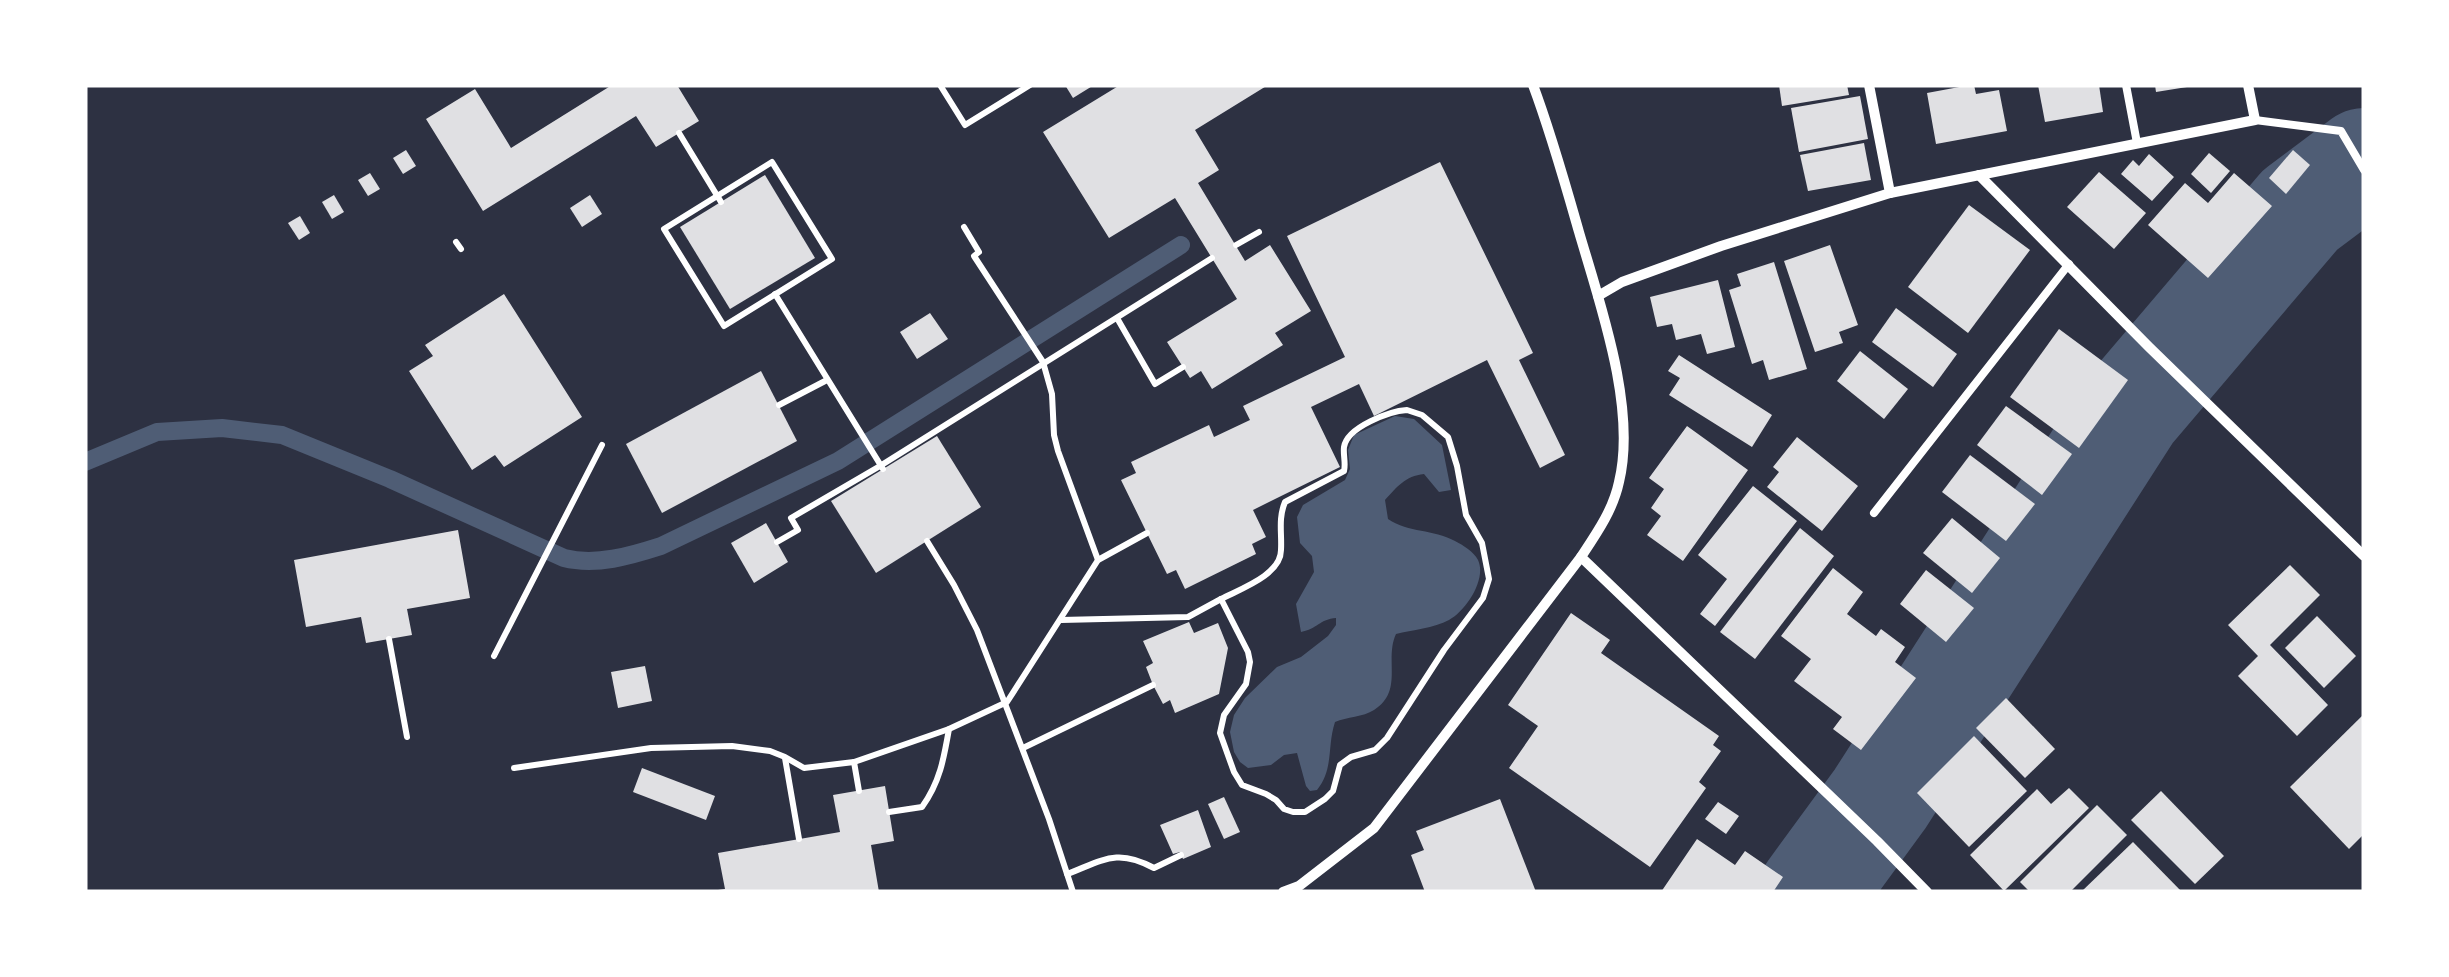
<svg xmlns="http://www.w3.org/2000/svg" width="2449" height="977" font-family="Montserrat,sans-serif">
  <rect width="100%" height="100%" fill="#2d3142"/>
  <path fill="#4f5d75" d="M 1395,416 L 1414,419 L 1442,445 L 1451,490 L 1439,492 L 1424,474 C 1405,476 1397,487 1385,500 L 1388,519 C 1409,533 1433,529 1455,541 C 1463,545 1474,552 1478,560 C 1487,579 1466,611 1449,620 C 1434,628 1412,630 1396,634 C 1384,660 1404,691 1374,710 C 1363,717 1347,717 1335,722 C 1327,746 1334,769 1317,790 L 1310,791 L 1306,786 L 1297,753 L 1284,755 L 1271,765 L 1248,768 L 1240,762 L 1234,752 L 1230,732 L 1234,715 L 1245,698 L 1277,667 L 1301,657 L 1328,636 L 1336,625 L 1336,618 C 1320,619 1317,629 1301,632 L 1296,604 L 1314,572 L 1312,556 L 1300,543 L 1297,517 L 1303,505 L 1345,480 L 1350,469 L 1348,450 L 1354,435 Z"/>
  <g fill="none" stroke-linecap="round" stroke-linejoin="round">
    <path stroke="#4f5d75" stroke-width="18" d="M 85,462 L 157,432 L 222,428 L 282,435 L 390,479 L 564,558 C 596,566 630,556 661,546 L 838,461 L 1181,245"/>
    <polyline stroke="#4f5d75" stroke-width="108" points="1812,892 1880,799 2129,411 2300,210 2364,162"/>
  </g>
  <g fill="#e0e0e3">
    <polygon points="612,85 677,85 699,121 656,147 636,116 483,211 426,119 475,89 511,148"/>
    <polygon points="1065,85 1094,85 1073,98"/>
    <polygon points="1120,85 1268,85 1195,130 1219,170 1198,183 1245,261 1270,245 1311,311 1275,333 1283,345 1212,389 1201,371 1190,378 1167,342 1237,299 1175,198 1109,238 1043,132"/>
    <polygon points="1779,85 1847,85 1849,95 1782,106"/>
    <polygon points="1970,85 1974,85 1976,94 1999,90 2007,131 1936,144 1927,93"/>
    <polygon points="2038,85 2099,85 2103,112 2045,122"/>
    <polygon points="2155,85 2187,85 2187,87 2156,92"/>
    <polygon points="1860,96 1868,139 1799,152 1791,108"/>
    <polygon points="1864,143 1871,180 1808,191 1800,155"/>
    <polygon points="406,150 416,166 403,174 393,158"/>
    <polygon points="2293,150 2310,165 2286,194 2269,178"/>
    <polygon points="2209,153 2230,171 2211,193 2191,174"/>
    <polygon points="2149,154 2174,177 2152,201 2121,174 2133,160 2139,166"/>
    <polygon points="1440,162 1533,353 1519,360 1565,455 1540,468 1487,360 1374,416 1359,384 1311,407 1340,467 1253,510 1266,537 1252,544 1256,554 1185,589 1176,570 1167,574 1121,480 1136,473 1131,462 1209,425 1214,437 1250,420 1243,406 1345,357 1287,236"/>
    <polygon points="2099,172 2146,213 2114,249 2067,207"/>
    <polygon points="370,173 380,189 368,196 358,180"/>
    <polygon points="2234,173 2272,206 2208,278 2148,225 2185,183 2208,203"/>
    <polygon points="765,175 815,258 730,309 680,227"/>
    <polygon points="334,195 344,212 332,219 322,202"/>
    <polygon points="590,195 602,214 582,227 570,208"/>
    <polygon points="1969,205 2030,250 1968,333 1908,287"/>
    <polygon points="300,216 310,233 299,240 288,223"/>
    <polygon points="1830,245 1858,325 1839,332 1843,343 1815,352 1784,261"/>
    <polygon points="1774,262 1807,369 1769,380 1763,360 1752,364 1729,290 1741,286 1737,274"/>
    <polygon points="1718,280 1735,347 1707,354 1701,334 1676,340 1672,324 1657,327 1650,297"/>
    <polygon points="504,294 582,417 504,467 495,455 472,470 409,371 433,356 425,345"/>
    <polygon points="1896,308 1957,354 1933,387 1872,342"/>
    <polygon points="930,313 948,339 917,359 900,332"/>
    <polygon points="2059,329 2128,380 2079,448 2010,397"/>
    <polygon points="1860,351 1908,389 1884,419 1837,381"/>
    <polygon points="1679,355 1772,415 1752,447 1669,395 1680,378 1668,371"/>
    <polygon points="761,371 797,441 662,513 626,444"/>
    <polygon points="2006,406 2072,454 2042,495 1977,445"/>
    <polygon points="1687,426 1748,470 1683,561 1647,535 1661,516 1651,508 1664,489 1649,478"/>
    <polygon points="937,436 981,507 876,573 831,501"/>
    <polygon points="1797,437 1858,486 1822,531 1767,487 1779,472 1773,467"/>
    <polygon points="1970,455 2035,504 2006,541 1942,492"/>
    <polygon points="1753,486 1797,521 1715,626 1700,614 1727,579 1698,555"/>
    <polygon points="1952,518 2000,558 1972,593 1923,553"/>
    <polygon points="766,523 788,562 754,583 731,543"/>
    <polygon points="1800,528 1834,556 1755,659 1720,632"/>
    <polygon points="458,530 470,598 407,609 412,635 366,643 361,617 306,627 294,560"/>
    <polygon points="2290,565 2320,595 2270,645 2328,705 2297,736 2238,676 2258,656 2228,625"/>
    <polygon points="1833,568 1863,592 1847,614 1876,636 1881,629 1905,647 1895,662 1916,678 1861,750 1833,729 1842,717 1794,681 1811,659 1781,636"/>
    <polygon points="1926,570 1974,608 1946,642 1900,604"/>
    <polygon points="1571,613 1610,640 1601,653 1719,736 1713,745 1721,751 1699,782 1706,788 1650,867 1509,768 1538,726 1508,705"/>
    <polygon points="2317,616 2356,656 2324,688 2285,648"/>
    <polygon points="1189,622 1194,633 1218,623 1228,648 1219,694 1175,713 1170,700 1163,704 1153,685 1146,667 1153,663 1143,641"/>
    <polygon points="645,666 652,701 618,708 611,672"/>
    <polygon points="2006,698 2055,749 2025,778 1976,728"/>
    <polygon points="2364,714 2364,834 2349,849 2290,787"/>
    <polygon points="1974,736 2027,791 1969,847 1917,793"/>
    <polygon points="642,768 715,796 706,820 633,792"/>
    <polygon points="885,786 894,841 871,845 879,892 718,892 718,890 725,889 718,853 840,832 833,795"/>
    <polygon points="2069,788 2089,808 2004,891 1970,855 2037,789 2051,804"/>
    <polygon points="2161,791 2224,856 2195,884 2131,820"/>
    <polygon points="1224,797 1240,832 1224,839 1208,804"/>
    <polygon points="1500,799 1536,892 1425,892 1411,855 1424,850 1416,831"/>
    <polygon points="1718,802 1739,816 1726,834 1705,819"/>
    <polygon points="2097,805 2127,835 2070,892 2030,892 2020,882"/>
    <polygon points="1198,810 1211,847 1183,859 1180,852 1173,854 1160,825"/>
    <polygon points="1697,839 1735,865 1745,851 1783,877 1773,892 1661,892"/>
    <polygon points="2133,842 2182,892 2081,892"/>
  </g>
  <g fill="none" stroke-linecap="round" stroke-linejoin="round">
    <g stroke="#fff" stroke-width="6">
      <polyline points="940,85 965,125 1030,85"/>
      <polyline points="679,133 721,202"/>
      <polygon points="772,162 832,259 724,326 664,229"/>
      <polyline points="964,227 979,252 974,256 1043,362 1052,394 1054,435 1058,451 1098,560"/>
      <polyline points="456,242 461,249"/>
      <polyline points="1236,245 1259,232"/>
      <polyline points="775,294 883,469"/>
      <polyline points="1117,318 1155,384 1183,367"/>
      <polyline points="779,405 827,380"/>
      <path d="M 1407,410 L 1422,415 L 1448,437 L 1457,466 L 1466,515 L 1482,543 L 1489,579 L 1483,598 L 1444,650 L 1387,738 L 1375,750 L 1351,757 L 1340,765 L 1333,791 L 1325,799 L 1305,812 L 1293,812 L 1284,809 L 1276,800 L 1266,794 L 1242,785 L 1234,772 L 1220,733 L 1224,715 L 1246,684 L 1250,662 L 1248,652 L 1221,599 C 1240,589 1281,575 1281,550 C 1282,533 1278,519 1285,502 L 1344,471 C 1346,463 1343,455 1344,447 C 1347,427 1390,411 1407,410 Z"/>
      <polyline points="927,541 954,585 977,630 1049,819 1073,892"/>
      <polyline points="777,542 798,530 791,518 880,466 1212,258"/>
      <polyline points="1061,620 1188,617 1221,599"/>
      <polyline points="389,639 407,737"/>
      <polyline points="494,656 602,445"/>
      <polyline points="1023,748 1153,685"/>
      <polyline points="785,758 799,839"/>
      <polyline points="854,762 859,791"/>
      <polyline points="514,768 651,748 732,746 770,751 785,757 804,768 854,762 949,729 1007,702 1098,560 1147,533"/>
      <path d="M 889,812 L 922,807 C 940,782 944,758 949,729"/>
      <path d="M 1067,874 C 1104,860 1117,848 1154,868 L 1181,855"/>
    </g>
    <g stroke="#fff" stroke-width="8">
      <polyline points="2126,85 2137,143"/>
      <polyline points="2255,120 2341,131 2364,170"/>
      <polyline points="1874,513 2069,264"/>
    </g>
    <g stroke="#fff" stroke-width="10">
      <path d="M 1533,85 C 1551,133 1565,183 1579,232 C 1600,304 1637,408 1619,482 C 1613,510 1597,533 1581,557 L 1877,841 L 1927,892"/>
      <polyline points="1869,85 1890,193"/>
      <polyline points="1979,175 2149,347 2364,556"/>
      <polyline points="1598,296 1622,282 1721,246 1890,193 2255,120 2248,85"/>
      <polyline points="1283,892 1299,886 1374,828 1581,557"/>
    </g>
  </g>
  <rect width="2449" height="977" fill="none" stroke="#ffffff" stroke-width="175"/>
</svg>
